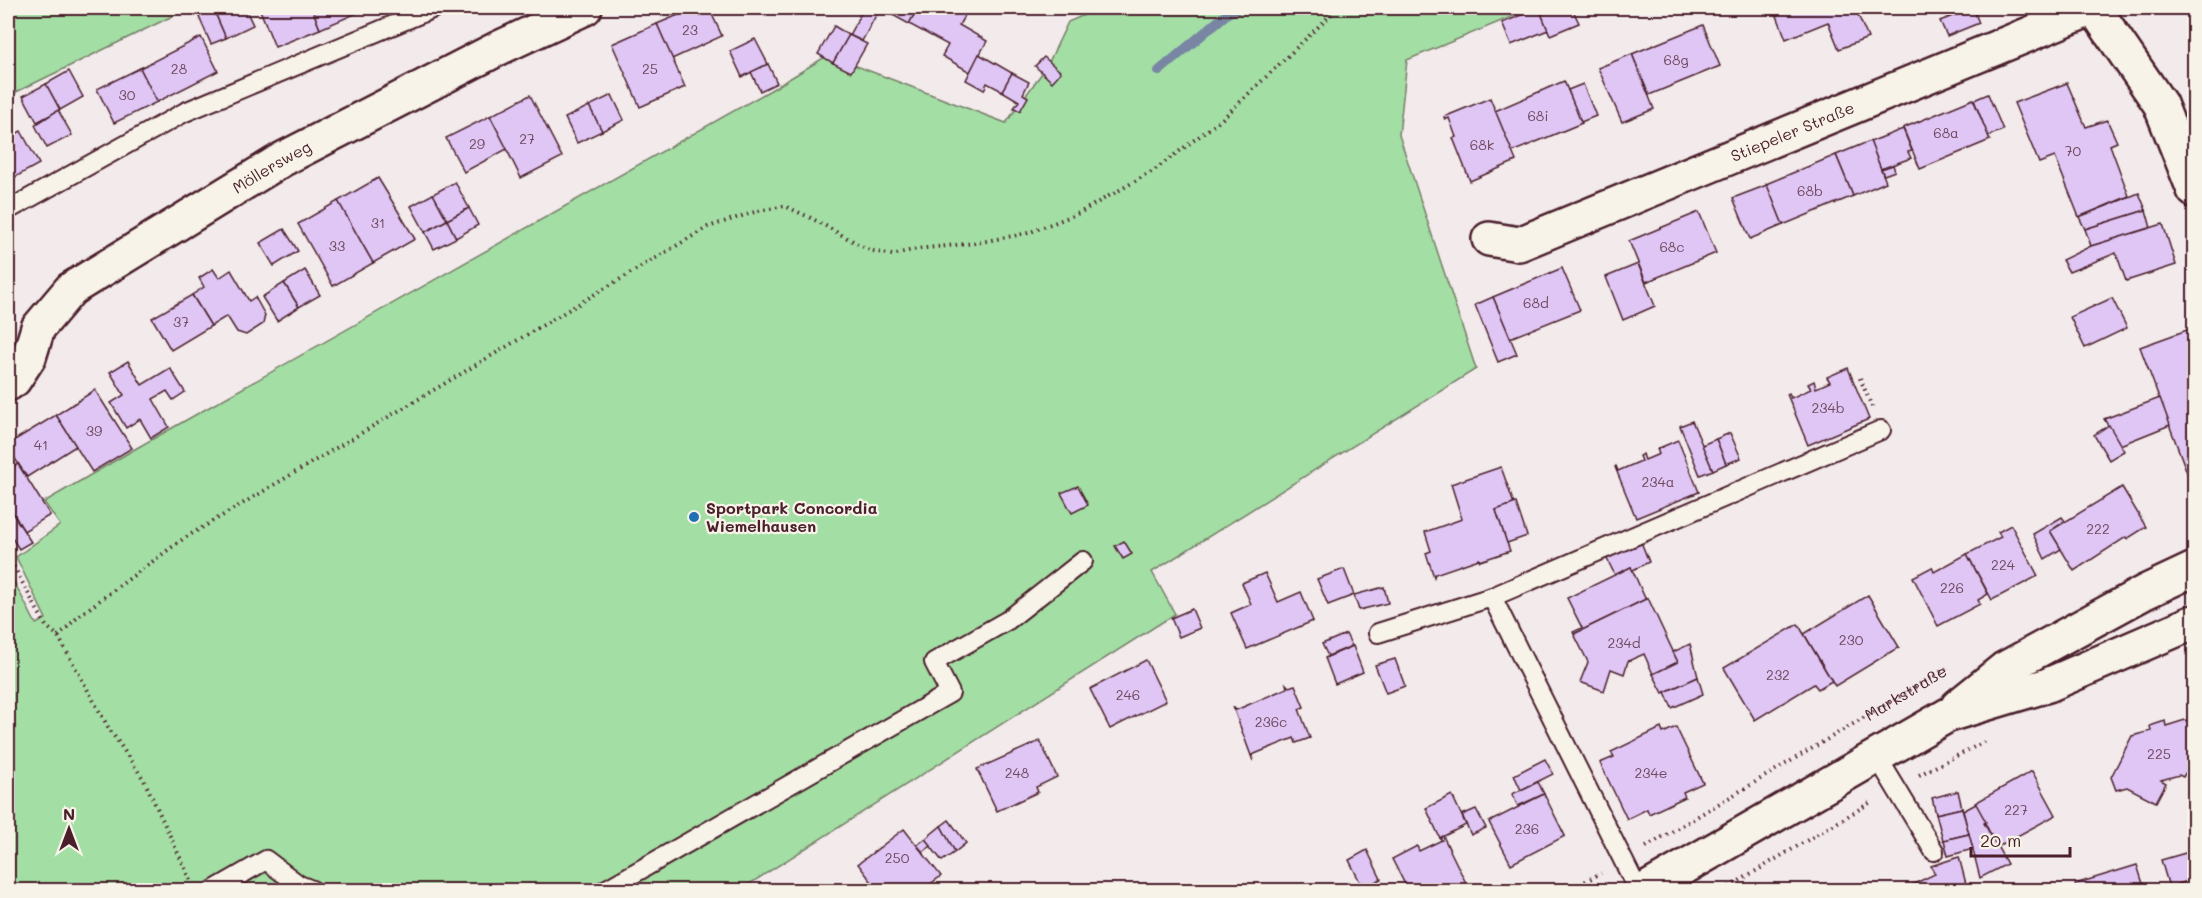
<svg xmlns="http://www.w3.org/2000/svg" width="2202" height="898" font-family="Mali,sans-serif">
  <rect width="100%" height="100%" fill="#f2eaeb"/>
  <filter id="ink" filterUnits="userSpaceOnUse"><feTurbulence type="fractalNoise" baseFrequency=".0167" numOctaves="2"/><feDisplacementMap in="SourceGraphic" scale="12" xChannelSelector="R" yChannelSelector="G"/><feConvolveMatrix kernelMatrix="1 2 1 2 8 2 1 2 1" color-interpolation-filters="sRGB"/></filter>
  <g filter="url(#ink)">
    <g fill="#a3dea4" stroke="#767e68" stroke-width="1.5">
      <polygon points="8,8 189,8 8,96"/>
      <polygon points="1100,8 1533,8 1407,60 1399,135 1476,369 1152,572 1175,614 740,890 8,890 8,570 36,624 46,619 16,557 60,525 44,502 135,449 776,87 828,55 1006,123 1047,66 1068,22"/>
    </g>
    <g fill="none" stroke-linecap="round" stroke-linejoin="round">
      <polyline stroke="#7886a4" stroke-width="10" points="1159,71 1229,12 1239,8"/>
    </g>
    <g fill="#dfc6f5" stroke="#4a1f2b" stroke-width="1.5">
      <polygon points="195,8 213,8 226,38 211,44"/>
      <polygon points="213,8 245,8 253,25 226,38"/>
      <polygon points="263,8 312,8 320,29 275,47 260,10"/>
      <polygon points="312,8 360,8 362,11 320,29"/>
      <polygon points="695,8 709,8 722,36 672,59 657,24"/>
      <polygon points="864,8 918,8 909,24 880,8 862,41 849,35"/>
      <polygon points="918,8 957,8 966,13 959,25 987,41 970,72 942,56 948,45 909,24"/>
      <polygon points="1539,8 1548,30 1511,45 1502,23"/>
      <polygon points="1539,8 1572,8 1579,23 1550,35"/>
      <polygon points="1774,8 1855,8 1868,38 1839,49 1828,22 1786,39"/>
      <polygon points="1943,8 1972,8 1948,18"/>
      <polygon points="1973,8 1979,23 1947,36 1940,21"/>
      <polygon points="657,24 685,87 640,107 612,44"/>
      <polygon points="1703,25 1720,66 1649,95 1632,54"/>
      <polygon points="834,26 849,35 833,63 818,54"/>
      <polygon points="849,35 867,44 851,72 833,63"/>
      <polygon points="201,37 218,71 157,102 140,68"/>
      <polygon points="755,39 768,64 742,77 730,51"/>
      <polygon points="979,54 1012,73 1002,91 987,83 984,90 966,80"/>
      <polygon points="1632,54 1654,109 1622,122 1598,68"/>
      <polygon points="1044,57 1061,72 1052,82 1035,66"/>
      <polygon points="768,64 777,83 760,91 751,72"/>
      <polygon points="140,68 157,102 114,123 97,89"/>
      <polygon points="69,71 83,97 60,110 46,84"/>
      <polygon points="1012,73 1029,82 1023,94 1028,97 1020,111 1014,108 1019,101 1002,91"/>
      <polygon points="1564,81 1582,123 1512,152 1495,111"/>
      <polygon points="2067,83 2086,127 2107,120 2117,142 2110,145 2129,196 2079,217 2055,157 2039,163 2014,103"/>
      <polygon points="46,84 60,110 37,122 23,96"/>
      <polygon points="1583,84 1596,116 1581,122 1568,90"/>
      <polygon points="1988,94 2003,130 1988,136 1974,100"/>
      <polygon points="530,95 562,157 521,178 490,116"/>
      <polygon points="612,95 624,120 602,131 589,106"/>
      <polygon points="1490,98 1516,161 1470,181 1453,138 1456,137 1449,118 1445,120 1444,117"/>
      <polygon points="1973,99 1990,140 1920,169 1903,128"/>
      <polygon points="589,106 602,131 577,143 565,118"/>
      <polygon points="58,110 72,135 47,148 35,125"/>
      <polygon points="490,116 507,149 464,172 446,138"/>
      <polygon points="1903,129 1912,151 1908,152 1911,158 1881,169 1870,142"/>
      <polygon points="21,131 39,164 8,181 8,138"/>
      <polygon points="1870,141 1886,182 1853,196 1836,155"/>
      <polygon points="1836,155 1853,196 1783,225 1766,184"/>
      <polygon points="1893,165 1895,171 1884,175 1881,169"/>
      <polygon points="378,178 415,239 373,263 338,201"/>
      <polygon points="455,182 469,208 447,220 433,194"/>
      <polygon points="1767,185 1783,225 1750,239 1733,198"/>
      <polygon points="2139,193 2146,210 2085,229 2079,217"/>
      <polygon points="433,194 447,220 425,232 411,206"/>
      <polygon points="338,201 373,263 333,286 298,224"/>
      <polygon points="469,208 478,225 456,238 447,220"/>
      <polygon points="2146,210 2151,228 2091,246 2085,229"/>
      <polygon points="1699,212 1716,253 1646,282 1629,241"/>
      <polygon points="447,220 456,238 434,249 425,232"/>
      <polygon points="2163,224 2176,265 2126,281 2116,253 2069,272 2062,260 2091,246"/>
      <polygon points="284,229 298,251 274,266 260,243"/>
      <polygon points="1638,264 1655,306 1623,320 1606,277"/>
      <polygon points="1562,268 1580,310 1510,338 1493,297"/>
      <polygon points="213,269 219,278 231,270 249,301 255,297 265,315 263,324 246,335 237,332 227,316 211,326 192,295 204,287 199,278"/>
      <polygon points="305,270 320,295 299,307 284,283"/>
      <polygon points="284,283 299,307 277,321 262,297"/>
      <polygon points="192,295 211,326 171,350 152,318"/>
      <polygon points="1493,297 1517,354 1498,362 1475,305"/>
      <polygon points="2112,298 2127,328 2085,348 2070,317"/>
      <polygon points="2187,330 2194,349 2194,473 2188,475 2140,347"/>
      <polygon points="128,361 142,385 170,368 185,392 173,400 167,391 153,399 169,427 151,438 140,419 126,428 111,403 124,395 110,372"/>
      <polygon points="1848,368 1869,419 1808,445 1787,394 1789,393 1791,398 1811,389 1808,384 1814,381 1816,388 1830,382 1827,377"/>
      <polygon points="95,390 132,448 92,472 56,415"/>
      <polygon points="2160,398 2170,425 2120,445 2104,419"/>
      <polygon points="56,415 76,446 27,477 8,448 8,444"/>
      <polygon points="1692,421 1713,470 1700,475 1680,426"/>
      <polygon points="2109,425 2124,451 2109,460 2094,435"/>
      <polygon points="1730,433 1741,458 1726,464 1716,439"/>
      <polygon points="1716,439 1726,464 1713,470 1702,445"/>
      <polygon points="1678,440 1699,492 1636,518 1615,467 1616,466 1618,471 1641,461 1639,456 1643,454 1645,460 1659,454 1657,449"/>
      <polygon points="18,464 50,515 24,531 8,505 8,471"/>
      <polygon points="1501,467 1514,504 1496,510 1510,551 1480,561 1479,559 1435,574 1434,577 1426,553 1431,551 1425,532 1462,519 1451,484"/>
      <polygon points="1078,486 1088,505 1072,513 1061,493"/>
      <polygon points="2122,487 2146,527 2127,539 2126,537 2074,571 2050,531"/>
      <polygon points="1516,503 1527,536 1507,543 1496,510"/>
      <polygon points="11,511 31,542 19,549 8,532 8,513"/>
      <polygon points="2062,517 2065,521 2050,531 2061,549 2045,559 2033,534"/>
      <polygon points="2011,525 2038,576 1992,600 1967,554 2001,537 1998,532"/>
      <polygon points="1124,541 1132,554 1123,559 1115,546"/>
      <polygon points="1641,542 1649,562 1631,571 1631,567 1615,575 1606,557"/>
      <polygon points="1967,554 1988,594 1978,600 1980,604 1938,626 1913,577 1932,567 1934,572"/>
      <polygon points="1631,567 1645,598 1648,598 1574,634 1573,632 1582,628 1567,598"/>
      <polygon points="1344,569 1354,595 1328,605 1317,579"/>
      <polygon points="1265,573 1278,602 1301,592 1313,621 1247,649 1231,613 1251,604 1242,583"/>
      <polygon points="1384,587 1388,603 1359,610 1354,595"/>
      <polygon points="1868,595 1899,647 1835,686 1804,634"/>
      <polygon points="1648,598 1678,662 1653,674 1644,654 1628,661 1624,674 1611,669 1604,691 1580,682 1588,662 1574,634"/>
      <polygon points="1192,609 1200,628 1179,637 1171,618"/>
      <polygon points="1798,624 1832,681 1818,689 1814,684 1755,720 1724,668"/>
      <polygon points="1346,634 1352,646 1328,656 1322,644"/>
      <polygon points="1690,644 1698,677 1663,693 1653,674 1678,662 1673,652"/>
      <polygon points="1353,646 1363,672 1335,684 1325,658"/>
      <polygon points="1395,659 1405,686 1386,693 1375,665"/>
      <polygon points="1146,660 1166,701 1110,729 1090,689"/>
      <polygon points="1698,677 1703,694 1672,708 1665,692"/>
      <polygon points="1286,684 1289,687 1295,685 1304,707 1299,709 1310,738 1296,743 1294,738 1252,755 1253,761 1233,707 1236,710 1287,688"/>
      <polygon points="2185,720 2194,725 2194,776 2186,772 2183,777 2179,775 2161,780 2166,783 2156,802 2127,787 2116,790 2111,777 2132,736 2151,731 2150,726 2165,721 2166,726"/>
      <polygon points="1676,727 1703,783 1683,792 1685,797 1649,814 1647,809 1627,819 1600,763 1614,757 1611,752 1661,728 1663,733"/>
      <polygon points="1040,741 1057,777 1036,787 1038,792 997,811 977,769"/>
      <polygon points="1545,759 1553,774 1521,790 1514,775"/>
      <polygon points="2032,771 2056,815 1997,847 1975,803"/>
      <polygon points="1538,782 1544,794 1518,806 1512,794"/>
      <polygon points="1958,791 1962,808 1936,814 1932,798"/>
      <polygon points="1544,794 1565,836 1511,864 1489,822"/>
      <polygon points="1452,795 1466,825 1440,838 1426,808"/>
      <polygon points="1976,804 1986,822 1984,823 2007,864 1980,878 1963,811"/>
      <polygon points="1962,808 1969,834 1943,840 1936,814"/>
      <polygon points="1476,809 1486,828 1471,835 1462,815"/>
      <polygon points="949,820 966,843 955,852 941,826"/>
      <polygon points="941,826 955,852 942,861 925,839"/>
      <polygon points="904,829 941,876 922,890 878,890 858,864"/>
      <polygon points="1969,834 1973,849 1948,856 1944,840"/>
      <polygon points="1443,836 1467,885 1455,890 1408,890 1392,859 1417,846 1419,851 1442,840 1440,838"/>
      <polygon points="925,839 931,846 923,852 917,845"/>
      <polygon points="1367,850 1381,879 1363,888 1349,860"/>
      <polygon points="2189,852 2194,871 2194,879 2169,887 2161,860"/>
      <polygon points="1959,857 1966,884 1961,887 1960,890 1901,890 1935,874 1931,866"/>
      <polygon points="2137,865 2145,890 2077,890 2075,884"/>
    </g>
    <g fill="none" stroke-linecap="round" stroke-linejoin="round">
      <defs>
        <g id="lane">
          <polyline points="8,210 185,112 434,8"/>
          <polyline points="1492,597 1638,890"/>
          <polyline points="1378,633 1492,597 1881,430"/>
          <polyline points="1876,755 1934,851"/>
          <polyline points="214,890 266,860 299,885 312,890"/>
          <polyline points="605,890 950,693 934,662 1008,620 1083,561"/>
        </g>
        <g id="street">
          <polyline points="2094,8 2160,104 2194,190"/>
          <path id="s2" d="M 1489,239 L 1519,244 L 2093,8"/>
          <path id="s3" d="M 8,384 L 14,380 L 29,357 L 38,328 L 71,289 L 283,159 L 499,48 L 585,8"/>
        </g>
        <g id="secondary">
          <polyline points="1958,706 2004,669 2145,592 2194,569"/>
          <polyline points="1645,890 1948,715 2048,685 2194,622"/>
        </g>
      </defs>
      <use href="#lane" stroke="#4a1f2b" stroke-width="22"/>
      <use href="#street" stroke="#4a1f2b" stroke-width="38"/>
      <use href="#secondary" stroke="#4a1f2b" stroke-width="38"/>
      <g stroke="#4a1f2b" stroke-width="4" stroke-dasharray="1.5 4.5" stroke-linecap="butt">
        <polyline points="1860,378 1872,407"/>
        <polyline points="8,556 46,626 58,636 108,727 144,780 191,881"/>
        <polyline points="58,636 80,615 183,539 708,227 758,211 785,206 811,218 869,250 892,255 917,249 976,243 1028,233 1079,213 1153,171 1221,120 1338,8"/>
        <polyline points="1919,775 1984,742"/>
        <path id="s1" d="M 1646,847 L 1949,667"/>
        <polyline points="1569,890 1601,873"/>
        <polyline points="1724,890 1873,801"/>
      </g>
      <use href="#lane" stroke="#f7f3e8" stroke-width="18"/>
      <use href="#street" stroke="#f7f3e8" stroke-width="33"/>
      <use href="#secondary" stroke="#f7f3e8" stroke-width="33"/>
    </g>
  </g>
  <circle fill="#1f6fb2" stroke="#f7f3e8" stroke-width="2" cx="694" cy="517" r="6"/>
  <g text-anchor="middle" stroke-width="4.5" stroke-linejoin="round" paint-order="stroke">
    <g font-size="14" fill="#6f495e">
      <text x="690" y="35">23</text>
      <text x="1676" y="65">68g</text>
      <text x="179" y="74">28</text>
      <text x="650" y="74">25</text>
      <text x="127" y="100">30</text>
      <text x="1538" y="121">68i</text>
      <text x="1946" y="138">68a</text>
      <text x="527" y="144">27</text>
      <text x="477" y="149">29</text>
      <text x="1482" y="150">68k</text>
      <text x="2073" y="156">70</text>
      <text x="1810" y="196">68b</text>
      <text x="378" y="228">31</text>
      <text x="337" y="251">33</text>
      <text x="1672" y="252">68c</text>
      <text x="1536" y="308">68d</text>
      <text x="181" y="327">37</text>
      <text x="1828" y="413">234b</text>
      <text x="94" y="436">39</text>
      <text x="41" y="450">41</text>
      <text x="1658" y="487">234a</text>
      <text x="2098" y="534">222</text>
      <text x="2003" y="570">224</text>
      <text x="1952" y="593">226</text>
      <text x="1851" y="645">230</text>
      <text x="1624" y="648">234d</text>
      <text x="1778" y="680">232</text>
      <text x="1128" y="700">246</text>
      <text x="1271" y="727">236c</text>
      <text x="2159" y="759">225</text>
      <text x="1017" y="778">248</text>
      <text x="1651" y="778">234e</text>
      <text x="2016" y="815">227</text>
      <text x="1527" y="834">236</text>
      <text x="897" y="863">250</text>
    </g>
    <g font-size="16" fill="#4a1f2b" stroke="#f7f3e8">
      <text dy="6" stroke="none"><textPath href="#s2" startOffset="326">Stiepeler Straße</textPath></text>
      <text dy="6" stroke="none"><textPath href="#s3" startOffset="351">Möllersweg</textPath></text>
      <text dy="6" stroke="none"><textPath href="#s1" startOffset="302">Markstraße</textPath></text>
    </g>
    <g font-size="16" font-weight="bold" fill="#4a1f2b" stroke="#f7f3e8" text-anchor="start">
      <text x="706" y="514">Sportpark Concordia<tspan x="706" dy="18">Wiemelhausen</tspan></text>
    </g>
  </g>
  <rect width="2202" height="898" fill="none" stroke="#f7f3e8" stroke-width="30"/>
  <rect x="15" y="15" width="2172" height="868" fill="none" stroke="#4a1f2b" stroke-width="2" filter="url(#ink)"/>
  <g transform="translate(69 829)" stroke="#f7f3e8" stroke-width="4.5" paint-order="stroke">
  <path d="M0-4.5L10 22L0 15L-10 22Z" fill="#4a1f2b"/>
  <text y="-9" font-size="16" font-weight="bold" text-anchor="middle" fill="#4a1f2b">N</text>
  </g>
  <path d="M1971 847v9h99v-9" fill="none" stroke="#4a1f2b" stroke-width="3"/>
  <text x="1980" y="847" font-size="18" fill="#4a1f2b" stroke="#f7f3e8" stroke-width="4.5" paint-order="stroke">20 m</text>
</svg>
